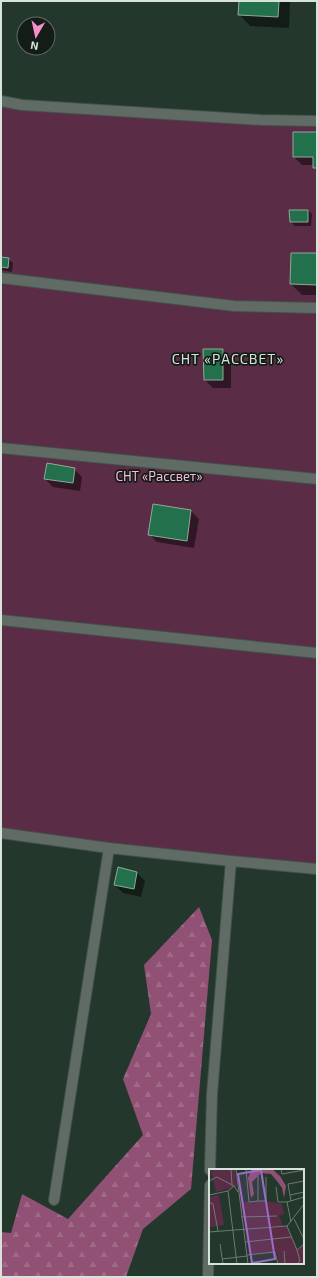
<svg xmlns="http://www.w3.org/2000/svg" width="318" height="1278" font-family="'Exo 2',sans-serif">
  <defs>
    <pattern id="forest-firs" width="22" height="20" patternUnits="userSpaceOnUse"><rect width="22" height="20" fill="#905174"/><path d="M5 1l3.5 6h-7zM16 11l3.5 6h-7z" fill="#9f6a87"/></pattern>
  </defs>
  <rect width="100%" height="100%" fill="#24372c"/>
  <polygon fill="#5a2c46" points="1,105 317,121 317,872 1,831"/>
  <polygon fill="url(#forest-firs)" points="199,907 212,940 191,1189 143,1229 126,1277 1,1277 1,1232 11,1233 22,1194 68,1219 143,1135 123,1079 151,1014 144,965"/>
  <g fill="#0007">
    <polygon points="240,1 290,1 289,28 250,26 239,14"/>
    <polygon points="294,133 317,133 317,170 314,167 314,165 302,165 294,157"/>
    <polygon points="308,210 312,214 311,226 295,226 291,222"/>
    <polygon points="317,254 317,295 302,295 291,284"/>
    <polygon points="1,258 9,259 13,263 12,272 1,270"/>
    <polygon points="223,350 231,358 231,388 213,388 205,380"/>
    <polygon points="74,469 82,477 80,491 53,487 45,479"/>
    <polygon points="154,505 191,511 199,519 194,548 157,542 149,534"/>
    <polygon points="118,868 137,873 145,881 141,897 123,893 115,885"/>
  </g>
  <g fill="#23714c" stroke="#92a89b">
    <polygon points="239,1 279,1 278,17 238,15"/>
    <polygon points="293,132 317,132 317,168 313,168 313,157 293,157"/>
    <polygon points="289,210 308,210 308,222 290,222"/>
    <polygon points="291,253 317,253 317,285 290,284"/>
    <polygon points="1,257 9,258 8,268 1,267"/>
    <polygon points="203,349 223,349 223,380 204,380"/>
    <polygon points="47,463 75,468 73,483 44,479"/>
    <polygon points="153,504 191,510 187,541 148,535"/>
    <polygon points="118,867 137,872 134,889 114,885"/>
  </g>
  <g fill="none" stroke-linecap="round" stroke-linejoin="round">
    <defs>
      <g id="minor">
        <polyline points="1,101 22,105 261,120 317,121"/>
        <polyline points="1,278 234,306 317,308"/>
        <polyline points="1,448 317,479"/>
        <polyline points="1,620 317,653"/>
        <polyline points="1,833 109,848"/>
        <polyline points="231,861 317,869"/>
        <polyline points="54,1200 109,848 231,861 212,1094 210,1170"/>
        <polyline points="208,1277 210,1185"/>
      </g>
    </defs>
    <use href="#minor" stroke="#405248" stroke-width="12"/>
    <use href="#minor" stroke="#616b65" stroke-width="10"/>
  </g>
  <g text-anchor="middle" stroke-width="3.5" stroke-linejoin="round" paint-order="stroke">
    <g font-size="13" fill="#f5bbd9" stroke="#131c17">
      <text x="159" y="481">СНТ «Рассвет»</text>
    </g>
    <g font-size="14" letter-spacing="1" fill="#d6e2da" stroke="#131c17">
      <text x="228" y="364">СНТ «РАССВЕТ»</text>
    </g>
  </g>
  <g transform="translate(209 1169)">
    <rect width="95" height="95" fill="#24372c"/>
    <path d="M 1,0 L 26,0 L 28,17 L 7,23 ZM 10,26 L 15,56 L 3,58 L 0,57 L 0,28 ZM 57,32 L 73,35 L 75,45 L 70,47 L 74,57 L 78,57 L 89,81 L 95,75 L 95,95 L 70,95 L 68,83 L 40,86 L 32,33 Z" fill="#5a2c46"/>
    <path d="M 43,0 L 63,0 L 71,7 L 77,17 L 75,29 L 73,19 L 68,12 L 62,5 L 52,4 L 43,13 L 45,25 L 42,29 L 39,9 Z" fill="#905174"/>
    <path fill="none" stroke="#6b7b72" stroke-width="1" d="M 22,0 L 23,16M 27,0 L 39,95M 37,0 L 40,33 L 49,32 L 49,7M 72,0 L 73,5 L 95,1M 0,12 L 8,8 L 25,17 L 29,23M 67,18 L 69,33 L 78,33M 19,22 L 28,95M 0,26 L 19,22 L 25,17M 81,26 L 95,23M 49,32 L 57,32 L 57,8M 82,32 L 79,15 L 95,12M 0,33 L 4,35 L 9,62M 32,48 L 68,47M 85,50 L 95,70M 82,53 L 78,33 L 95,28M 78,57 L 88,81 L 95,75M 0,63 L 78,57 L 95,35M 36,73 L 82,68M 11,75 L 14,95M 75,82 L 76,95M 38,86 L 66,83 L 69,95M 13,90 L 38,87M 88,95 L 91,92 L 88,81"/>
    <path fill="#9b6cc8" fill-opacity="0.15" stroke="#9b6cc8" stroke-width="2" d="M 52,1 L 66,90 L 43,94 L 29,5 Z"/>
    <rect width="95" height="95" fill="none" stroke="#d6e2da" stroke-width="2"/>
  </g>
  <rect width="318" height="1278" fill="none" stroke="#d6e2da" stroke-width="4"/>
  <g transform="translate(36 36) rotate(189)"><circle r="19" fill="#131c17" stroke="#616b65"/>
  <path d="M0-3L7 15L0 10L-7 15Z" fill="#f98fca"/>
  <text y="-6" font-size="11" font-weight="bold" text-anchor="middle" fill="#d6e2da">N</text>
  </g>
</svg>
